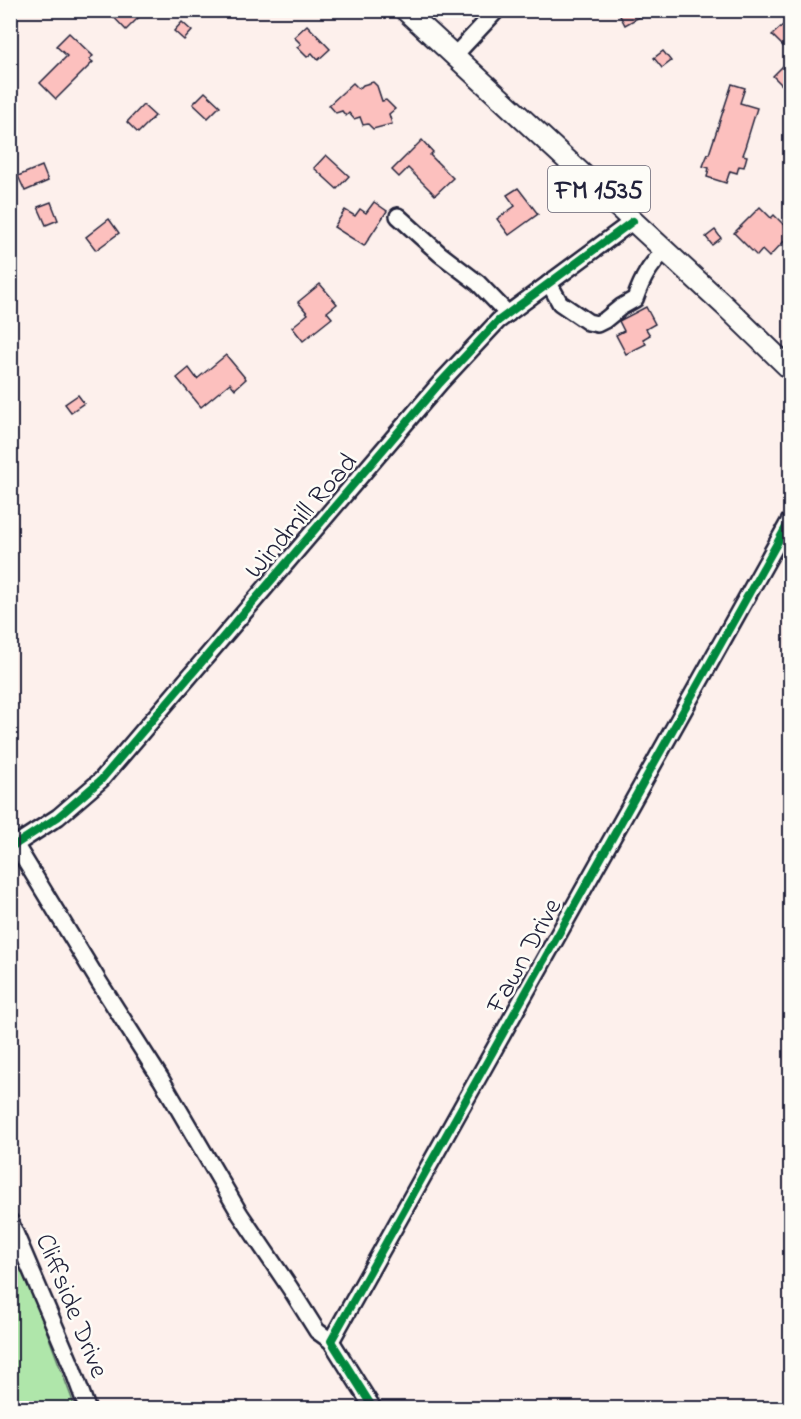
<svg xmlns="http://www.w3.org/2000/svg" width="801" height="1419" font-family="'Indie Flower',sans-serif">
  <rect width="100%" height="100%" fill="#fdf0ec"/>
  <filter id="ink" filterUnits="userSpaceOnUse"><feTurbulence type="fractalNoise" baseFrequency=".0167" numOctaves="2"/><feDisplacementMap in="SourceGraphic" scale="12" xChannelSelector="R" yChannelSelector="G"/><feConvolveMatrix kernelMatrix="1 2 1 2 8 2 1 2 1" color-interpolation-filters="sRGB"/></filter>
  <g filter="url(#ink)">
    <polygon fill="#afe6aa" stroke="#688472" stroke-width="1.5" points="10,1248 34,1298 72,1399 74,1408 11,1408"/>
    <g fill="#fcc0be" stroke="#22223b" stroke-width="1.5">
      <polygon points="107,10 146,10 126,30"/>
      <polygon points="617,10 652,10 625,25"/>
      <polygon points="182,22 192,31 184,40 174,31"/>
      <polygon points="307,25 330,49 318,60 312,53 307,57 297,47 301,44 294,37"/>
      <polygon points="783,25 790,32 790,53 772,35"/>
      <polygon points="69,33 93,56 89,59 93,62 56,99 40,83 67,56 56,46"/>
      <polygon points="663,51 671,61 662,68 654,58"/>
      <polygon points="790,59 790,93 773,76"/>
      <polygon points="373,82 377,86 382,101 386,100 395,109 389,114 392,124 373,129 368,124 363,125 360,117 354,119 349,113 346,116 342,111 336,113 329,105 353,83 359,89 363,85"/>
      <polygon points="732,84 745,88 740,103 757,108 745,147 746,147 743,155 747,156 744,167 739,166 737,173 730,171 726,183 707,177 709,168 703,166 708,154 709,154"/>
      <polygon points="205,92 220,106 208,118 193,104"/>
      <polygon points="143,105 155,116 138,133 127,122"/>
      <polygon points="422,140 433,152 430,155 453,178 435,195 408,168 399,177 392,170"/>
      <polygon points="326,155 349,176 337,189 314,168"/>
      <polygon points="42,166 48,181 25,191 18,176"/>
      <polygon points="518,188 538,214 509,235 497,219 515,206 507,195"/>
      <polygon points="51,202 58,220 46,225 38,207"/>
      <polygon points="374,202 387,211 364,246 334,227 345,210 355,216 360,209 366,213"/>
      <polygon points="760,207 771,218 774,215 790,231 790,235 769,257 762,250 757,256 734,233"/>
      <polygon points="109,219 119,233 96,250 86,237"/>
      <polygon points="715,230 721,238 712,245 706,237"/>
      <polygon points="320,284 337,304 327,312 332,318 303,341 292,327 308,314 298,302"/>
      <polygon points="646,307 655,324 646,329 650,335 643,339 646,344 626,354 616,335 624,331 619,321"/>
      <polygon points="226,355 246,379 235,389 230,383 201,407 177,378 189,368 197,379"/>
      <polygon points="78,395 84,403 71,412 65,404"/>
    </g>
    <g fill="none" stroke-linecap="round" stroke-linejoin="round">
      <defs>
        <g id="minor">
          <polyline points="455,55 497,10"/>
          <polyline points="398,216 440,254 478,283 508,314"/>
          <path d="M 549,283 L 560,303 L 588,322 L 597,324 L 605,320 L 621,307 L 635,299 C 643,277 649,267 665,250"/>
          <polyline points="15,844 99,982 161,1079 240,1214 290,1288 317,1331 331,1341 373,1408"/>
          <polyline points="10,848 58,817 101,780 440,383 498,321 633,221"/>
          <polyline points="10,1221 70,1362 87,1408"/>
          <polyline points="331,1341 790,520"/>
        </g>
        <polyline id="major" points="405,10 725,306 790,369"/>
      </defs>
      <use href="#minor" stroke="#22223b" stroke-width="20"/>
      <use href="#major" stroke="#22223b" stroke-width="24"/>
      <use href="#minor" stroke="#fdfcf7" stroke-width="15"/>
      <use href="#major" stroke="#fdfcf7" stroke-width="20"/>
      <defs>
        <g id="cycleway">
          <polyline points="10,848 58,817 101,780 440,383 498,321 633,221"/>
          <polyline points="373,1408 331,1341 790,520"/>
        </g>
      </defs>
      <use href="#cycleway" stroke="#fdfcf7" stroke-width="11"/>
      <use href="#cycleway" stroke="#00873e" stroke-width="8"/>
    </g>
  </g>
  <g text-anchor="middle" stroke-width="5" stroke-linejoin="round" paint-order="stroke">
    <rect fill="#fdfcf7" stroke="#646373" stroke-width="1.5" x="548" y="166" width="102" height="46" rx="4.5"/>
    <g font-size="26" font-weight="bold" fill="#22223b">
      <text x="599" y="198">FM 1535</text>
    </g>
    <g font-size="27" fill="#22223b" stroke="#fdfcf7">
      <text transform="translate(300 515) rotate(-49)" y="9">Windmill Road</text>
      <text transform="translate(523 955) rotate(-61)" y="9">Fawn Drive</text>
      <text transform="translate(73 1305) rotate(68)" y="9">Cliffside Drive</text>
    </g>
  </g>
  <rect width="801" height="1419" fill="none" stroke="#fdfcf7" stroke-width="36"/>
  <rect x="18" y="18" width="765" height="1383" fill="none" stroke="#22223b" stroke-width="2" filter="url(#ink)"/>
</svg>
